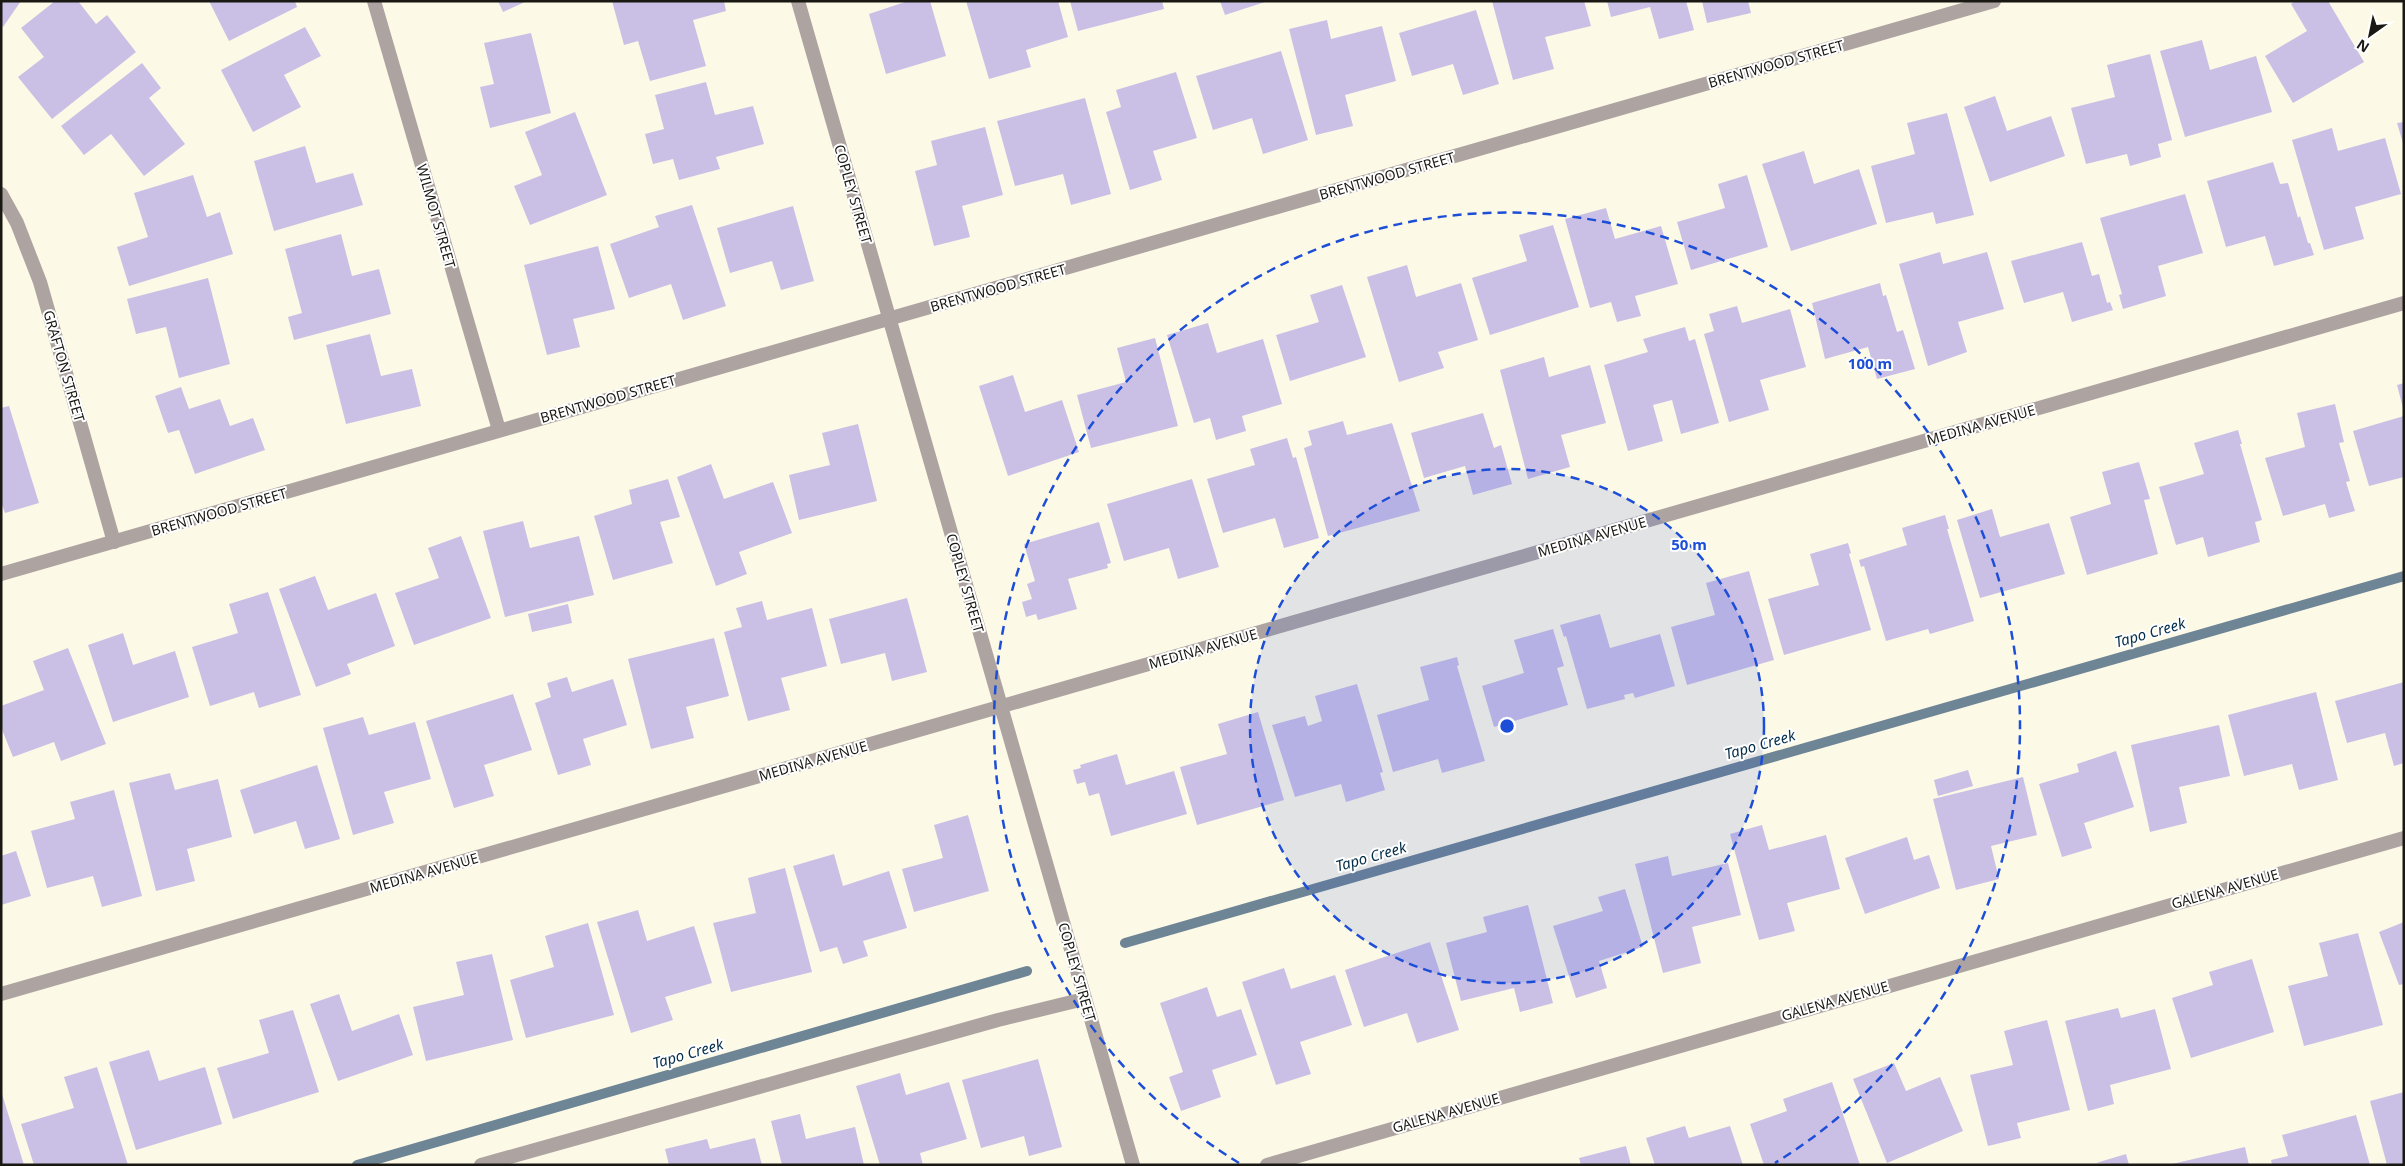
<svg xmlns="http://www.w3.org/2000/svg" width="2405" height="1166" font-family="'Noto Sans',sans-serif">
  <rect width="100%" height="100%" fill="#fdf9e7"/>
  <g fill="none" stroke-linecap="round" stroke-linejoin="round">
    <g stroke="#6e8596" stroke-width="10">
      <polyline points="1125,943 2404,576"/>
      <polyline points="357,1165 1027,971"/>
    </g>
  </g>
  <g fill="#cac0e6">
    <polygon points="1,1 21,1 3,27 1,25"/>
    <polygon points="55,1 78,1 96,24 107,15 136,52 52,119 18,77 44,57 21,28"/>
    <polygon points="209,1 295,1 297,7 229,41"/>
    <polygon points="498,1 527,1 503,12"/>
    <polygon points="612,1 724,1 726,11 693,20 706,66 650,81 638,41 624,45"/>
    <polygon points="908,1 930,1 946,56 886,74 869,14"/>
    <polygon points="966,1 1058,1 1068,37 1026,50 1031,67 989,79"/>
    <polygon points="1070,1 1162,1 1164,9 1078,31"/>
    <polygon points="1220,1 1265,1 1265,2 1225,15"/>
    <polygon points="1492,1 1584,1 1591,26 1545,37 1554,69 1513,80"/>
    <polygon points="1607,1 1686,1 1694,30 1659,39 1650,7 1611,17"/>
    <polygon points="1702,1 1748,1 1751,13 1707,23"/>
    <polygon points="2295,1 2328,1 2364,62 2293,103 2265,56 2307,31 2291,4"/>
    <polygon points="1476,10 1499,84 1463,95 1453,64 1412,76 1399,33"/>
    <polygon points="1327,20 1331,39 1382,26 1396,81 1345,95 1353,126 1316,135 1289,29"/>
    <polygon points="305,27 321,56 284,75 301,107 253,132 221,70"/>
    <polygon points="531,33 551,113 490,128 480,87 494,84 484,43"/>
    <polygon points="2202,40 2210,70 2256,56 2272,112 2185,137 2160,51"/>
    <polygon points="1281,51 1308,140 1263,154 1252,118 1213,130 1196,76"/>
    <polygon points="2150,54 2172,140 2158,144 2161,157 2130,166 2127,154 2086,164 2071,108 2115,97 2107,65"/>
    <polygon points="142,63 161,88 149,98 185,144 144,176 111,134 84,155 61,126"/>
    <polygon points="1176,72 1197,138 1153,151 1162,180 1130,190 1106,112 1121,107 1116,90"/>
    <polygon points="706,82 715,115 753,106 764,144 716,157 720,169 679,180 673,159 653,164 645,134 664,129 655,95"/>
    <polygon points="1995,96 2007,131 2051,116 2065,156 1990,182 1964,107"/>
    <polygon points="1085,98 1111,194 1071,205 1063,174 1015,186 997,121"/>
    <polygon points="575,112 607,195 530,225 514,186 542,175 525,132"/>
    <polygon points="1947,113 1974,215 1936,224 1933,212 1886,223 1871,166 1915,154 1907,123"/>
    <polygon points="2404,122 2404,143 2403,143 2397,123"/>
    <polygon points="985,127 1003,195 962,206 970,237 934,246 915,171 937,165 931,141"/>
    <polygon points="2332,128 2338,151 2385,138 2401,194 2355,207 2364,239 2324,250 2292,140"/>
    <polygon points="305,146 316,183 353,173 363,205 274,231 254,161"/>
    <polygon points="1804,151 1814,184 1859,169 1877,224 1791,251 1762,164"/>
    <polygon points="2273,162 2280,184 2288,183 2298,218 2300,216 2308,243 2310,243 2314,255 2274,266 2265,236 2226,247 2207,181"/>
    <polygon points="193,175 207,217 220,212 233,254 129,286 117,247 148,237 134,193"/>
    <polygon points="1747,175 1768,247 1691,270 1677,222 1725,208 1718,184"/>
    <polygon points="2185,194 2203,253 2158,266 2166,296 2123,309 2119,295 2122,294 2100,218"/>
    <polygon points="692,205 726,306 683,320 671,284 629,298 610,244 659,227 655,216"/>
    <polygon points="793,206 814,281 781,290 772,261 730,273 717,228"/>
    <polygon points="1606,208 1615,239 1661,226 1678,284 1635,296 1641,316 1617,322 1611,302 1590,308 1565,219"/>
    <polygon points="1553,225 1579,307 1490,335 1472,278 1527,261 1519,235"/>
    <polygon points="341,234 352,276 379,269 391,314 294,340 288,317 302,313 285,249"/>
    <polygon points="2082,242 2092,276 2099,274 2107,303 2110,302 2113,310 2072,322 2063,292 2024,303 2011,261"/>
    <polygon points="598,246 615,309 573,319 580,347 547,355 524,265"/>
    <polygon points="1940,252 1943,264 1987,252 2004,309 1958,322 1967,352 1928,366 1899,264"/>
    <polygon points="1407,265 1416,297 1461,283 1478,340 1438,352 1444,368 1399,382 1367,277"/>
    <polygon points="208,278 230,364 179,378 166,327 136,334 127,299"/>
    <polygon points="1880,283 1883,296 1886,295 1897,332 1903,330 1915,369 1877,379 1868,347 1825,359 1812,303"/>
    <polygon points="1342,285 1366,357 1290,381 1276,335 1319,322 1310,295"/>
    <polygon points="1737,306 1742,323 1790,309 1806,367 1760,380 1769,410 1729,422 1704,334 1714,331 1709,314"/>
    <polygon points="1208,323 1217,353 1263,339 1282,404 1242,416 1246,431 1216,440 1210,418 1194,423 1167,335"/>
    <polygon points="1685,327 1689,341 1695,339 1719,423 1681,434 1672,400 1653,405 1663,441 1628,451 1604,365 1648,352 1643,339"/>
    <polygon points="370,334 381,376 412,369 421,406 346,424 326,345"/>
    <polygon points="1155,338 1178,426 1091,448 1077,395 1126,382 1117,348"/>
    <polygon points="1544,357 1549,377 1590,365 1606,423 1561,435 1570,467 1528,479 1500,370"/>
    <polygon points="1013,375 1025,412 1062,400 1079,452 1008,476 979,386"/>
    <polygon points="2404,383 2404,408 2403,408 2397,385"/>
    <polygon points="181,387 189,409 220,399 230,426 253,418 265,450 195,474 179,430 168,433 155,396"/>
    <polygon points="2335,404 2344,442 2339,443 2350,481 2346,482 2355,511 2329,518 2325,504 2283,516 2265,458 2305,447 2297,413"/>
    <polygon points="9,406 39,503 5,513 1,502 1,408"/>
    <polygon points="1483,413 1494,448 1501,445 1512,484 1473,495 1465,466 1424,478 1411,433"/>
    <polygon points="2404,416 2404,477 2369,486 2353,431"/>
    <polygon points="1343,421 1347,435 1392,423 1420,511 1328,536 1304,448 1312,445 1308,431"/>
    <polygon points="858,424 877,501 799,520 789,475 830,465 822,433"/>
    <polygon points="2238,430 2242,444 2240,444 2262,520 2255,522 2260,542 2208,557 2203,537 2176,545 2159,487 2204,474 2194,443"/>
    <polygon points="1287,438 1293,458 1296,457 1319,538 1284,548 1275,518 1223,533 1207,479 1255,465 1250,449"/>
    <polygon points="2139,462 2150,499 2144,500 2158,554 2087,575 2070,517 2111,504 2102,472"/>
    <polygon points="711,464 724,499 773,482 792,533 739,552 747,574 716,586 677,477"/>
    <polygon points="668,479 680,517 660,522 673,563 613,580 594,516 632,504 629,490"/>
    <polygon points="1192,479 1219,567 1178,579 1169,548 1124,561 1107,504"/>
    <polygon points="1992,509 2000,537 2049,523 2065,574 1980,598 1957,520"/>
    <polygon points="1945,515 1949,529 1947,529 1974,621 1930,634 1928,629 1886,641 1864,566 1861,567 1859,560 1907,545 1902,528"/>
    <polygon points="523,521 530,548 579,536 594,595 505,617 483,531"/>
    <polygon points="1099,522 1111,563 1107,564 1108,568 1068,579 1077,609 1038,620 1036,614 1026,617 1022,602 1032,599 1027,584 1035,581 1024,544"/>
    <polygon points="461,536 491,618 414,645 395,593 439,578 428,548"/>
    <polygon points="1848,543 1851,553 1849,554 1871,630 1784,655 1768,599 1819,585 1810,554"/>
    <polygon points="1749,571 1774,660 1687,685 1671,627 1715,615 1706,583"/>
    <polygon points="315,576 328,610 376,593 395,646 347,664 351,674 316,687 279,589"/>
    <polygon points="268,592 301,695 259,708 254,692 210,706 192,647 238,633 229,604"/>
    <polygon points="907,598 927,672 892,681 885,653 841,664 829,619"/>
    <polygon points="762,601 767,620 812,608 827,666 781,678 790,710 748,721 724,632 742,627 736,608"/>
    <polygon points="568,604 572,623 532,632 528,614"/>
    <polygon points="1600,614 1610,648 1660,634 1675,686 1635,698 1633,693 1624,695 1625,699 1587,709 1566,636 1564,637 1560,625"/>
    <polygon points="1553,629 1564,666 1557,668 1568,705 1494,727 1482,686 1524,673 1514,640"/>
    <polygon points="123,633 133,665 175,651 189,697 113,722 88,645"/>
    <polygon points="714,638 729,696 686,707 694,738 651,749 628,659"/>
    <polygon points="68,648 106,744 61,761 54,742 13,757 1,727 1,706 44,690 33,661"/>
    <polygon points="1457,657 1459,665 1457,666 1485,761 1442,773 1438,759 1393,772 1377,715 1429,700 1420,667"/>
    <polygon points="567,677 572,692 613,679 627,725 583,739 591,765 558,775 535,703 551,697 547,683"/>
    <polygon points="2404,682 2404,763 2394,766 2385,733 2347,743 2335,701"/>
    <polygon points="1357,684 1383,772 1380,773 1385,790 1346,802 1341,784 1295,797 1272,725 1305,716 1308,726 1322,721 1315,696"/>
    <polygon points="2316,692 2338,780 2299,790 2292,764 2244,776 2228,715"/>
    <polygon points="513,694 532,750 484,765 494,796 454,808 426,721"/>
    <polygon points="1258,712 1284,800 1197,825 1180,767 1227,754 1218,724"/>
    <polygon points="363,717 369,735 415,722 431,779 384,792 394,823 353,835 323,728"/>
    <polygon points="2219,725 2230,776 2179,787 2187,823 2150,832 2131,745"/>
    <polygon points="2116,751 2134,807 2084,823 2092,848 2062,857 2039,784 2079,772 2077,764"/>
    <polygon points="1117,754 1126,785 1174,771 1187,814 1111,836 1099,793 1089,796 1085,782 1077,784 1073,770 1081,768 1080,765"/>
    <polygon points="317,765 340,839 305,849 296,821 254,834 240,790"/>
    <polygon points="1968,770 1973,786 1938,796 1934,780"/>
    <polygon points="170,773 175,790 218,779 232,837 187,849 195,881 156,891 129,783"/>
    <polygon points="2023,777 2037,835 1991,846 1999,879 1956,890 1933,799"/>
    <polygon points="114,790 142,896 102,907 93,876 47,888 31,831 75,819 70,802"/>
    <polygon points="968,815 989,891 914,912 902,869 943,858 934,825"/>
    <polygon points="1762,825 1769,850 1826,835 1840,889 1787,903 1795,931 1759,940 1730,834"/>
    <polygon points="1907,837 1914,860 1929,855 1940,888 1865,914 1845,858"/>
    <polygon points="16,851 31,896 1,905 1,856"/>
    <polygon points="834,854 843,886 889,871 907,928 863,941 868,956 843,964 837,947 820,952 793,866"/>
    <polygon points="1668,856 1672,876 1728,863 1741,915 1692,927 1701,963 1663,973 1635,864"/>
    <polygon points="785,868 812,972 731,992 713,923 756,913 748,878"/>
    <polygon points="1625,889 1643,947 1599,961 1607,988 1576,998 1553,926 1603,911 1598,897"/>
    <polygon points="1528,905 1553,1003 1520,1012 1514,988 1461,1001 1446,943 1487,932 1483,917"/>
    <polygon points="638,910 647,941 694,926 712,983 665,997 673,1020 631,1033 597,922"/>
    <polygon points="2404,922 2404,984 2399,985 2379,932"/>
    <polygon points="588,923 614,1015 526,1038 510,980 554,967 545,936"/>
    <polygon points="2358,933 2383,1025 2304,1046 2288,986 2328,976 2319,943"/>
    <polygon points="1430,942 1459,1030 1417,1043 1407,1013 1364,1027 1345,970"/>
    <polygon points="492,954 513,1040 426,1061 413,1007 464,995 456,962"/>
    <polygon points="2252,959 2274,1032 2191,1058 2172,998 2213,985 2209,972"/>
    <polygon points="1284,968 1291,989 1335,975 1352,1025 1300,1042 1311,1074 1276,1085 1242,982"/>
    <polygon points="1207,987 1217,1017 1241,1009 1257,1055 1212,1070 1221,1097 1181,1111 1169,1077 1183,1072 1160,1003"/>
    <polygon points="339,994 352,1031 399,1014 413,1055 338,1081 310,1004"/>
    <polygon points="2118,1008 2121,1018 2155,1009 2171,1069 2110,1085 2114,1104 2088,1111 2065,1021"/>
    <polygon points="293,1010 319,1092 233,1119 217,1068 269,1053 259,1020"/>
    <polygon points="2047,1020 2070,1110 2017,1123 2021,1138 1988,1146 1970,1075 2013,1065 2004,1031"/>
    <polygon points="149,1050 159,1081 205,1067 222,1124 136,1150 109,1062"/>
    <polygon points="1038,1059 1062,1147 1029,1156 1024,1136 981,1148 962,1080"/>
    <polygon points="1894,1063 1906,1091 1940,1077 1963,1131 1887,1163 1853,1079"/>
    <polygon points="97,1067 128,1165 34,1165 21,1124 74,1108 64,1077"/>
    <polygon points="900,1073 906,1095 949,1082 967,1139 920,1153 923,1165 880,1165 856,1086"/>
    <polygon points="1832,1082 1860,1165 1764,1165 1750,1124 1787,1111 1783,1099"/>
    <polygon points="2404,1092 2404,1165 2387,1165 2370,1101"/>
    <polygon points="1,1094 2,1094 24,1165 1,1165"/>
    <polygon points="800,1114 806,1139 855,1127 864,1165 782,1165 771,1121"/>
    <polygon points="2356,1115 2370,1165 2272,1165 2271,1160 2288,1156 2282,1135"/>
    <polygon points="1685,1126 1689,1138 1730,1126 1743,1165 1655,1165 1646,1138"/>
    <polygon points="755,1138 762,1165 669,1165 665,1149 707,1139 710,1149"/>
    <polygon points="1626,1146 1631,1165 1581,1165 1579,1158"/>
    <polygon points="2245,1147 2249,1165 2172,1165 2172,1164"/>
    <polygon points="2126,1154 2129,1165 2096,1163"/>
  </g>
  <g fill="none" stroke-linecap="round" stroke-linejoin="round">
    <polyline stroke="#ada4a2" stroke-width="14" points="481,1165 998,1020 1084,999"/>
    <g stroke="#ada4a2" stroke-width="14">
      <polyline points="374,1 499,430"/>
      <polyline points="798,1 1133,1165"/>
      <polyline points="1,194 17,223 40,282 114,542"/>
      <polyline points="1,574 1994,1"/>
      <polyline points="1,994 2404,303"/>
    </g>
    <polyline stroke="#ada4a2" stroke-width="14" points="1267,1165 2404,838"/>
  </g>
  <circle cx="1507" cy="726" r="257" fill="#1d4ed8" fill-opacity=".12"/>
  <g fill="none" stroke="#1d4ed8" stroke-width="2.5" stroke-dasharray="9 6">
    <circle cx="1507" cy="726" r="257"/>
    <path d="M1239 1163A513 513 0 1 1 1775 1163"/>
  </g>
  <g text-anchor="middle" stroke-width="4" stroke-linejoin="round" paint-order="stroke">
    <g font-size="14" fill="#191812" stroke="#fff">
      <text transform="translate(1776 64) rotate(-16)" y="5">BRENTWOOD STREET</text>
      <text transform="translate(1387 176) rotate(-16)" y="5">BRENTWOOD STREET</text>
      <text transform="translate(853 194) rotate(74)" y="5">COPLEY STREET</text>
      <text transform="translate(436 216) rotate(74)" y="5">WILMOT STREET</text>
      <text transform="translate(998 288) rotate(-16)" y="5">BRENTWOOD STREET</text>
      <text transform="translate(64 366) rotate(74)" y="5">GRAFTON STREET</text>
      <text transform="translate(608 399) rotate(-16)" y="5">BRENTWOOD STREET</text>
      <text transform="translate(1981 425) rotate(-16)" y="5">MEDINA AVENUE</text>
      <text transform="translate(219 512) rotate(-16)" y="5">BRENTWOOD STREET</text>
      <text transform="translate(1592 537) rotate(-16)" y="5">MEDINA AVENUE</text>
      <text transform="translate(965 583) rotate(74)" y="5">COPLEY STREET</text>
      <text transform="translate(1203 649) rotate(-16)" y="5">MEDINA AVENUE</text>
      <text transform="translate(813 761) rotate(-16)" y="5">MEDINA AVENUE</text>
      <text transform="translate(424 873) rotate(-16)" y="5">MEDINA AVENUE</text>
      <text transform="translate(2225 889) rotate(-16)" y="5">GALENA AVENUE</text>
      <text transform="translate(1077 972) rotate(74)" y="5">COPLEY STREET</text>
      <text transform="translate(1835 1001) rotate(-16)" y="5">GALENA AVENUE</text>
      <text transform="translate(1446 1113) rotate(-16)" y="5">GALENA AVENUE</text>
    </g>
    <g font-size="15" font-style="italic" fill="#042d49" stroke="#fff">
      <text transform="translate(2150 633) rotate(-16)" y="5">Tapo Creek</text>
      <text transform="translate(1760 745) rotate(-16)" y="5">Tapo Creek</text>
      <text transform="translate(1371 857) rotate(-16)" y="5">Tapo Creek</text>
      <text transform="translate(688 1054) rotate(-16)" y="5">Tapo Creek</text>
    </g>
  </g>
  <circle cx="1507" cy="726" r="8" fill="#1d4ed8" stroke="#fff" stroke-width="2.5"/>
  <g font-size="15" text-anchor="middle" font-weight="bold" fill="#1d4ed8" stroke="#fff" stroke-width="4" stroke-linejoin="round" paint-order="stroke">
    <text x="1870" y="369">100 m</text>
    <text x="1689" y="550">50 m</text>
  </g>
  <rect width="2405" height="1166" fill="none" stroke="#191812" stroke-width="5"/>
  <g transform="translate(2370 35) rotate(213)" stroke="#ffffff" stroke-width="4" paint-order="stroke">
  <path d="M0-4L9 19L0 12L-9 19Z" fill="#191812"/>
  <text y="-8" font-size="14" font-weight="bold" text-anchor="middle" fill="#191812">N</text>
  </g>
</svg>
